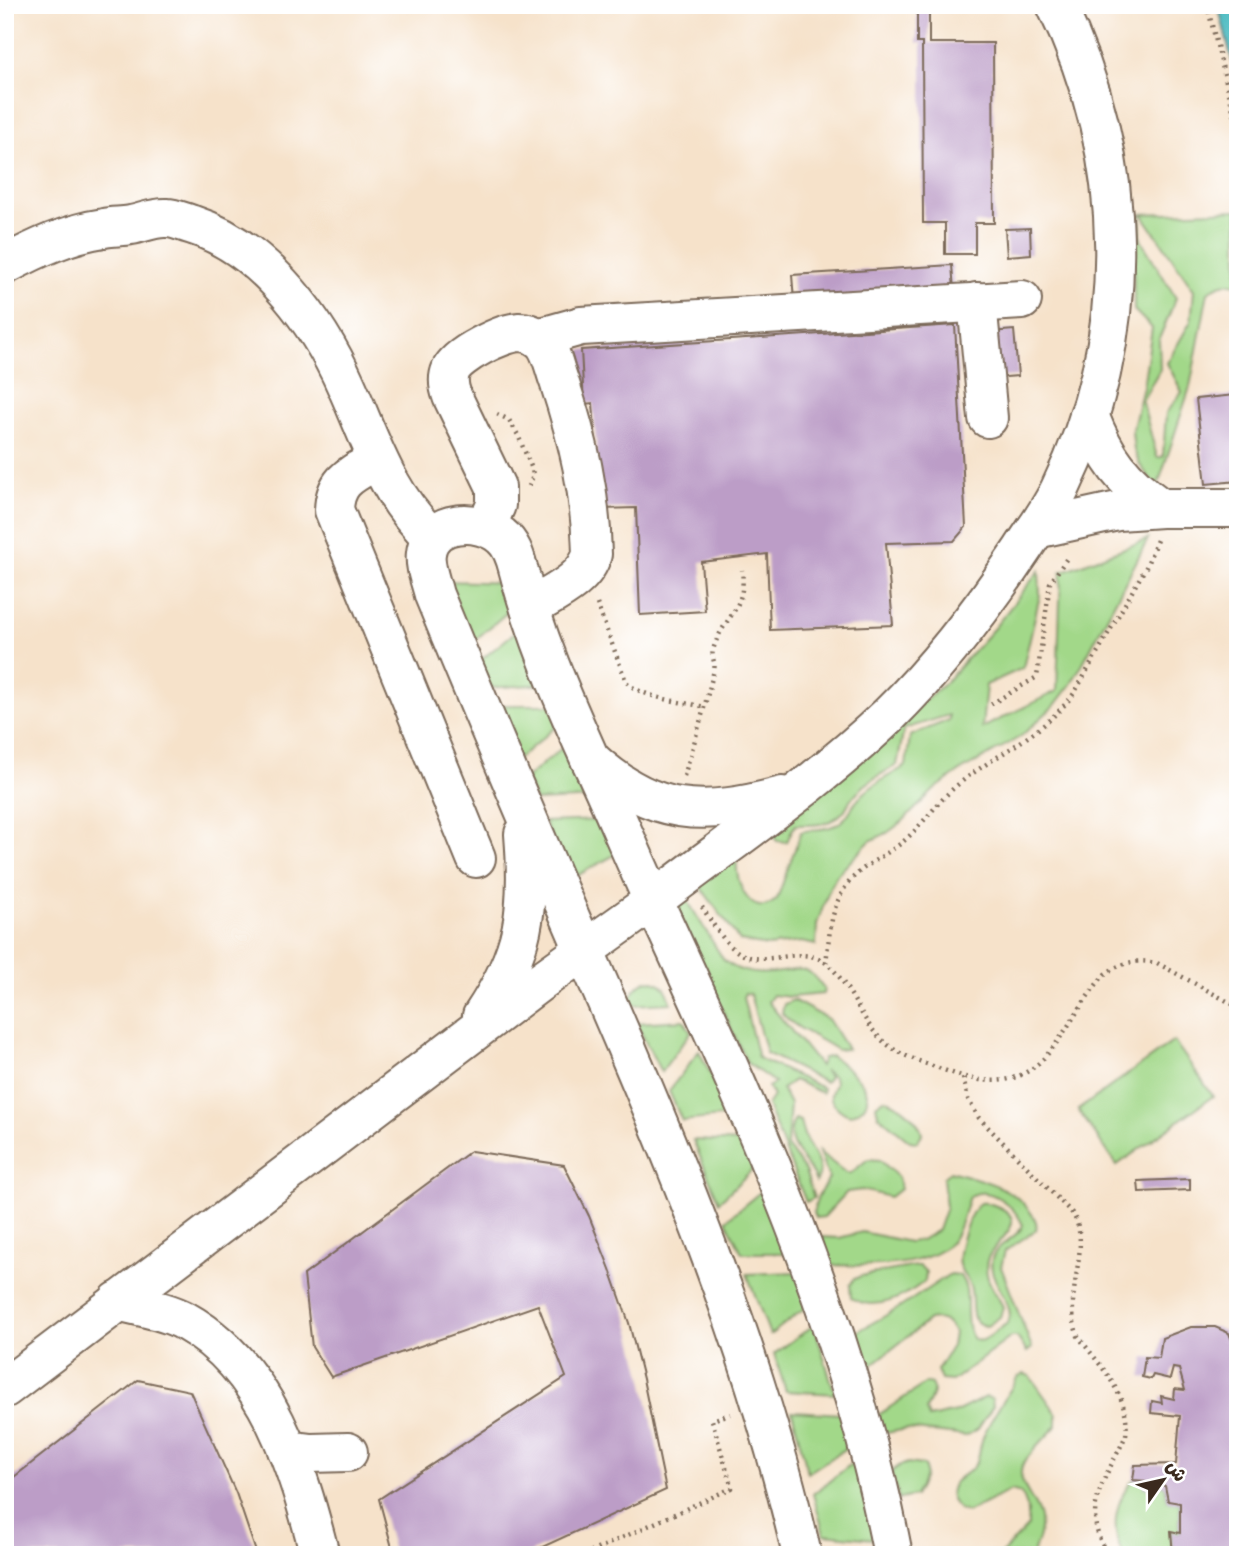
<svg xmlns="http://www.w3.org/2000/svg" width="1243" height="1560" font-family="Delius,'Playpen Sans Arabic',sans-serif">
  <rect width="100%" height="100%" fill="#fff"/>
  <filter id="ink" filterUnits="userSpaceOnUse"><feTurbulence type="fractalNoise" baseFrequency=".0143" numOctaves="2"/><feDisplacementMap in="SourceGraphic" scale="14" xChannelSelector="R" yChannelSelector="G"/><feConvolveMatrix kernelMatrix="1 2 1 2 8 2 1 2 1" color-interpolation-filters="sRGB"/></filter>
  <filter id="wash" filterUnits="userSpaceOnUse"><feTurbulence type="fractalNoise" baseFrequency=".00686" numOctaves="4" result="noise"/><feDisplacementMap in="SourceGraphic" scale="28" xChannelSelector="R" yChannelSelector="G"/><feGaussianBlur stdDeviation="1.57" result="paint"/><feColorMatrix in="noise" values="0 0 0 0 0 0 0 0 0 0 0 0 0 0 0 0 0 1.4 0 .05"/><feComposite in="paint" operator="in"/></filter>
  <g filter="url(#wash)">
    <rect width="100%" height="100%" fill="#f6e2ca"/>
    <g fill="#a2d889" stroke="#6e8154" stroke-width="2">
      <path d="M 1238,210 L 1238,284 C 1225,282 1218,284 1208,292 L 1190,387 L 1157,488 L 1140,465 L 1134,450 L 1132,432 L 1143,387 L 1152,328 L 1134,310 L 1133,214 L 1140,214 L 1141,240 L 1176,298 L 1159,339 L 1160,369 L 1142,401 L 1157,457 L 1163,457 L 1166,413 L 1182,392 L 1167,363 L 1191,321 L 1194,290 L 1142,214 Z"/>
      <path d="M 1148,539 L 1084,661 L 1071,684 L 1055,705 L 1020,737 L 959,772 L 935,789 L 902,822 L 887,833 L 870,841 L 837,875 L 829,890 L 817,924 L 816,945 L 801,942 L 767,946 L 740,941 L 699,885 L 737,859 C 734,881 751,923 777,899 L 801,832 C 814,828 827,831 839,823 C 848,818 850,809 856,802 C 868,786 889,776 906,766 L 910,736 L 949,720 L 949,715 L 904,729 L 897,765 C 881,774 864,783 852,798 C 848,802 847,808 843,812 C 830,826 814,825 796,825 L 792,830 L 787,842 L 777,841 L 770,832 L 945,683 L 994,628 L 1039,571 L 1040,595 L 1023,668 L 986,685 L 982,728 L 1057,691 L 1061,572 Z"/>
      <polygon points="442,581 512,583 518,603 468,646"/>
      <polygon points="524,625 547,684 487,688 477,663"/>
      <polygon points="492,705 556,705 563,721 518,759"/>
      <polygon points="570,741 596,798 536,801 525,779"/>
      <polygon points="605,820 620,852 569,880 544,822"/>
      <path d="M 684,895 L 723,959 C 738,974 761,975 781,972 C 790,971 800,967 809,972 C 815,976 819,983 824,989 L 823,994 L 790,997 L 773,995 L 768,1002 L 820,1066 L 823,1058 L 831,1056 C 849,1069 890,1098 851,1115 C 843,1114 829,1103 831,1094 C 832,1089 835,1086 835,1082 L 834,1077 L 824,1070 L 829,1076 L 825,1082 L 766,1053 L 750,994 L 745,993 L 743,997 L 758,1058 L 823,1088 L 822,1093 L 794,1080 L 782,1089 L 790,1104 L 787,1146 L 805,1171 L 814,1198 L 806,1202 L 767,1105 L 773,1096 L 768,1087 L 775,1083 L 747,1063 L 674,905 Z"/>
      <path d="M 649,980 C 663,982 668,990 671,1003 L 632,1005 C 630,992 636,985 649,980 Z"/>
      <path d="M 793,1000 L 828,1019 L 847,1049 L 837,1050 C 821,1039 792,1027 782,1013 L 784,1004 Z"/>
      <polygon points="684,1020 691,1032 661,1072 636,1023"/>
      <polygon points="1174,1041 1213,1096 1117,1165 1078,1110"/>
      <polygon points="699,1051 732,1116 682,1121 669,1091"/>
      <path d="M 884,1099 C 899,1103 919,1119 922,1134 L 917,1142 L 910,1141 L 878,1115 L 876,1105 Z"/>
      <path d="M 795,1119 L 800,1121 C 802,1129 804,1137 808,1144 C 815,1157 825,1168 816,1182 C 808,1160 780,1144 795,1119 Z"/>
      <polygon points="693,1140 743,1142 755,1167 719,1202"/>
      <polygon points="819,1152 846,1173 851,1173 868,1159 880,1160 898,1177 900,1189 890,1197 862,1190 847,1192 824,1217 816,1218 813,1213 818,1196 829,1178"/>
      <path d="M 950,1171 C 979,1179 1010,1185 1029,1210 C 1034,1217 1038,1222 1036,1230 L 1005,1251 L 1001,1267 L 1032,1348 L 1027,1352 L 1017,1337 L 1011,1337 L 952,1381 L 941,1380 L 937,1370 L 952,1346 L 954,1333 C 949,1322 941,1317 929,1320 L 864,1371 L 853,1334 L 899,1308 L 950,1274 L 959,1275 C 975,1292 959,1323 975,1340 C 983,1342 987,1338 994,1333 C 998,1330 1004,1326 1007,1323 C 1020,1307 983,1278 993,1256 C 999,1242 1018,1238 1023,1225 C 1015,1207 989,1183 969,1197 C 964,1210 961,1227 954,1238 C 932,1270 864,1266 829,1265 L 822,1237 L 839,1238 L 862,1232 L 909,1242 L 921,1240 L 938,1230 L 946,1207 L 943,1178 Z"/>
      <polygon points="764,1189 789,1253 742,1253 726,1220"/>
      <path d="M 980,1203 C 988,1202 994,1205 1001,1208 C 1031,1224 991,1242 987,1261 C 983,1280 996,1291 1003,1307 L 1000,1317 L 987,1326 C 967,1324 974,1305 971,1290 C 970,1281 962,1274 959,1265 C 956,1252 969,1211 980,1203 Z"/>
      <path d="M 916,1266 L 920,1266 L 926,1272 L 925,1281 C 905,1297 875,1313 851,1298 L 850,1285 L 854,1279 L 861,1276 Z"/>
      <polygon points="796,1272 808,1306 770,1335 747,1274"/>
      <polygon points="814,1325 835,1394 786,1391 774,1354"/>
      <path d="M 1024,1374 L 1030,1376 L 1057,1414 L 1057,1425 C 1048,1436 1026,1455 1022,1467 C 1016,1484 1038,1502 1040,1518 C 1042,1532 1037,1542 1032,1555 L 1000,1555 L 1028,1526 L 1028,1512 L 1021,1493 L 1011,1490 L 968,1512 C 958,1512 948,1499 951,1489 C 953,1479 968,1474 974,1466 C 981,1457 979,1445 984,1435 C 992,1415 1007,1397 1017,1378 Z"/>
      <polygon points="926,1383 931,1384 934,1391 926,1410 929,1418 956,1412 986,1397 992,1399 993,1406 978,1429 966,1436 907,1429 881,1434 877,1416"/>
      <polygon points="792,1411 842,1414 852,1444 808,1473"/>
      <polygon points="855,1461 874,1539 824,1534 813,1494"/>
      <polygon points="908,1463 922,1465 925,1468 925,1476 915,1496 899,1499 891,1472 899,1466"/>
      <path d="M 1133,1480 L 1145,1481 L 1145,1487 L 1152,1488 L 1153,1482 L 1165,1486 L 1168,1501 L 1180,1503 L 1180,1533 L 1171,1532 L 1173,1555 L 1123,1555 C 1110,1530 1115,1500 1133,1480 Z"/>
    </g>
    <polygon fill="#4dbcc2" stroke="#447370" stroke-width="2" points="1218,5 1238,5 1238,85"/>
    <g id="blocks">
      <g fill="#bc9dc7">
        <polygon points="917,11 929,11 929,43 993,43 994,223 975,223 975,254 945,254 945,223 923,223 922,43 917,43"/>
        <polygon points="1030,228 1031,254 1007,256 1005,229"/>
        <polygon points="952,265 954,290 794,300 792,275"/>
        <polygon points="955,325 966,527 954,541 886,543 893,625 770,630 767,554 701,562 705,611 640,615 636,508 601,509 593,403 584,404 581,350"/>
        <polygon points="1014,330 1018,376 993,378 990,332"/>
        <polygon points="1235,395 1238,419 1238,481 1206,484 1196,399"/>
        <polygon points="471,1151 564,1165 589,1216 610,1269 629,1323 643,1379 666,1490 525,1555 394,1555 379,1499 566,1377 538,1305 331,1377 312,1347 304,1275"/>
        <polygon points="1190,1179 1190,1190 1139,1192 1138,1181"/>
        <polygon points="1191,1327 1215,1327 1229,1333 1238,1355 1238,1555 1173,1555 1171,1531 1180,1533 1180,1503 1168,1501 1165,1486 1153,1482 1152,1489 1144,1487 1145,1481 1133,1480 1135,1465 1176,1464 1180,1416 1151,1413 1152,1401 1162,1403 1161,1396 1174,1399 1175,1389 1185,1390 1179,1369 1173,1368 1170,1379 1153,1375 1151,1379 1142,1377 1145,1357 1159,1358 1162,1338"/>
        <polygon points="138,1380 190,1391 236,1493 257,1555 5,1555 5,1484"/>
      </g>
    </g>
  </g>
  <g filter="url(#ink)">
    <use href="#blocks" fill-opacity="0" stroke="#7c6a5a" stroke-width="2"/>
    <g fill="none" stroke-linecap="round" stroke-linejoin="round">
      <defs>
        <g id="minor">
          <path d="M 5,265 C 37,248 69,233 104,228 C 113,226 122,227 131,225 C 143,223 154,217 167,218 C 175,218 185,223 193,225 C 259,246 310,311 340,372 C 369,432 382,490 432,537"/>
          <polyline points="977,302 988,418"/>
          <polyline points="538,338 581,326 1022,300"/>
          <path d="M 1089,415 C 1106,459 1123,481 1161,508"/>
          <path d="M 377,460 C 353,474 335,479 334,510 L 476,858"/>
          <path d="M 486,527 L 496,505 L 496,487 L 452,396 C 449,388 447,379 451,370 C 457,355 502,333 519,332 C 526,332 533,334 539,338 C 551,347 554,368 559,381 C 578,439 591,493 592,554 C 585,581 552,594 530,608"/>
          <polyline points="1036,529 1118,511 1161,508 1238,508"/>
          <path d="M 482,1016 C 525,952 530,910 524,834"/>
          <path d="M 118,1301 C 140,1307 165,1310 185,1321 C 269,1368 297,1467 320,1555"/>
          <polyline points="5,1388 541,981 653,901"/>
          <polyline points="287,1450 311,1453 348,1452"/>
          <path d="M 802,1555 C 754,1344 669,1143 582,945 C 532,829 482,712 434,595 C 431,582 424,566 426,553 C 430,518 480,518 501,536 C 511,544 515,556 518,568 C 535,634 562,697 590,759 C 612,805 631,853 653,900 C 750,1110 849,1325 893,1555"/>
        </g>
        <g id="highway">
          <path d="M 590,759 C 653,817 703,817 782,796"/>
          <path d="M 653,901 C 732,840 817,784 889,715 C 939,666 983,608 1022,550 C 1035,530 1050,510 1060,489 C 1135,335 1131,158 1056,5"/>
        </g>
      </defs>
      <use href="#minor" stroke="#7c6a5a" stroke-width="42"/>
      <use href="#highway" stroke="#7c6a5a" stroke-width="42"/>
      <g stroke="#7c6a5a" stroke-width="4.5" stroke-dasharray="2 5" stroke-linecap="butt">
        <polyline points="1207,5 1238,130"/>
        <polyline points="497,414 509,420 518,435 532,469 533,476 529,486"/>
        <path d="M 597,604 L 626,681 C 639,698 684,702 705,707"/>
        <polyline points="991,704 1037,677 1050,583 1067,558"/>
        <path d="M 684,776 C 695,741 705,706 714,670 C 716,662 711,658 713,650 C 723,616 747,611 742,570"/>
        <path d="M 702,907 C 712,922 723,942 738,952 C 766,970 800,943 826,963 C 849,981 860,1020 882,1040 C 899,1056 922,1062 944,1070 C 1045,1109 1053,1034 1105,974 C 1122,962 1137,959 1157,963 L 1238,1007"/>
        <path d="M 826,963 C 829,939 830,912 843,891 C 856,868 879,860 900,844 C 921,828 935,804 955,787 C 997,752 1041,738 1075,692 L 1146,567 L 1157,540"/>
        <path d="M 963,1078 L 968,1099 L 979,1118 L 1072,1213 C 1094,1246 1061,1294 1078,1336 C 1100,1366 1131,1396 1126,1435 C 1107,1479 1078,1507 1108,1555"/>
        <polyline points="584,1555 732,1488 712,1420 730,1414"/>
      </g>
      <use href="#minor" stroke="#fff" stroke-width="38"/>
      <use href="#highway" stroke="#fff" stroke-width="38"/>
    </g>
  </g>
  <rect width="1243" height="1560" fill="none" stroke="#fff" stroke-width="28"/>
  <g transform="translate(1163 1480) rotate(56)" stroke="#ffffff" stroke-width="5" paint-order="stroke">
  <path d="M0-5L12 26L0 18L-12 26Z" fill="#3b2a1e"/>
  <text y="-10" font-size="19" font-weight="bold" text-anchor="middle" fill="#3b2a1e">ش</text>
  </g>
</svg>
